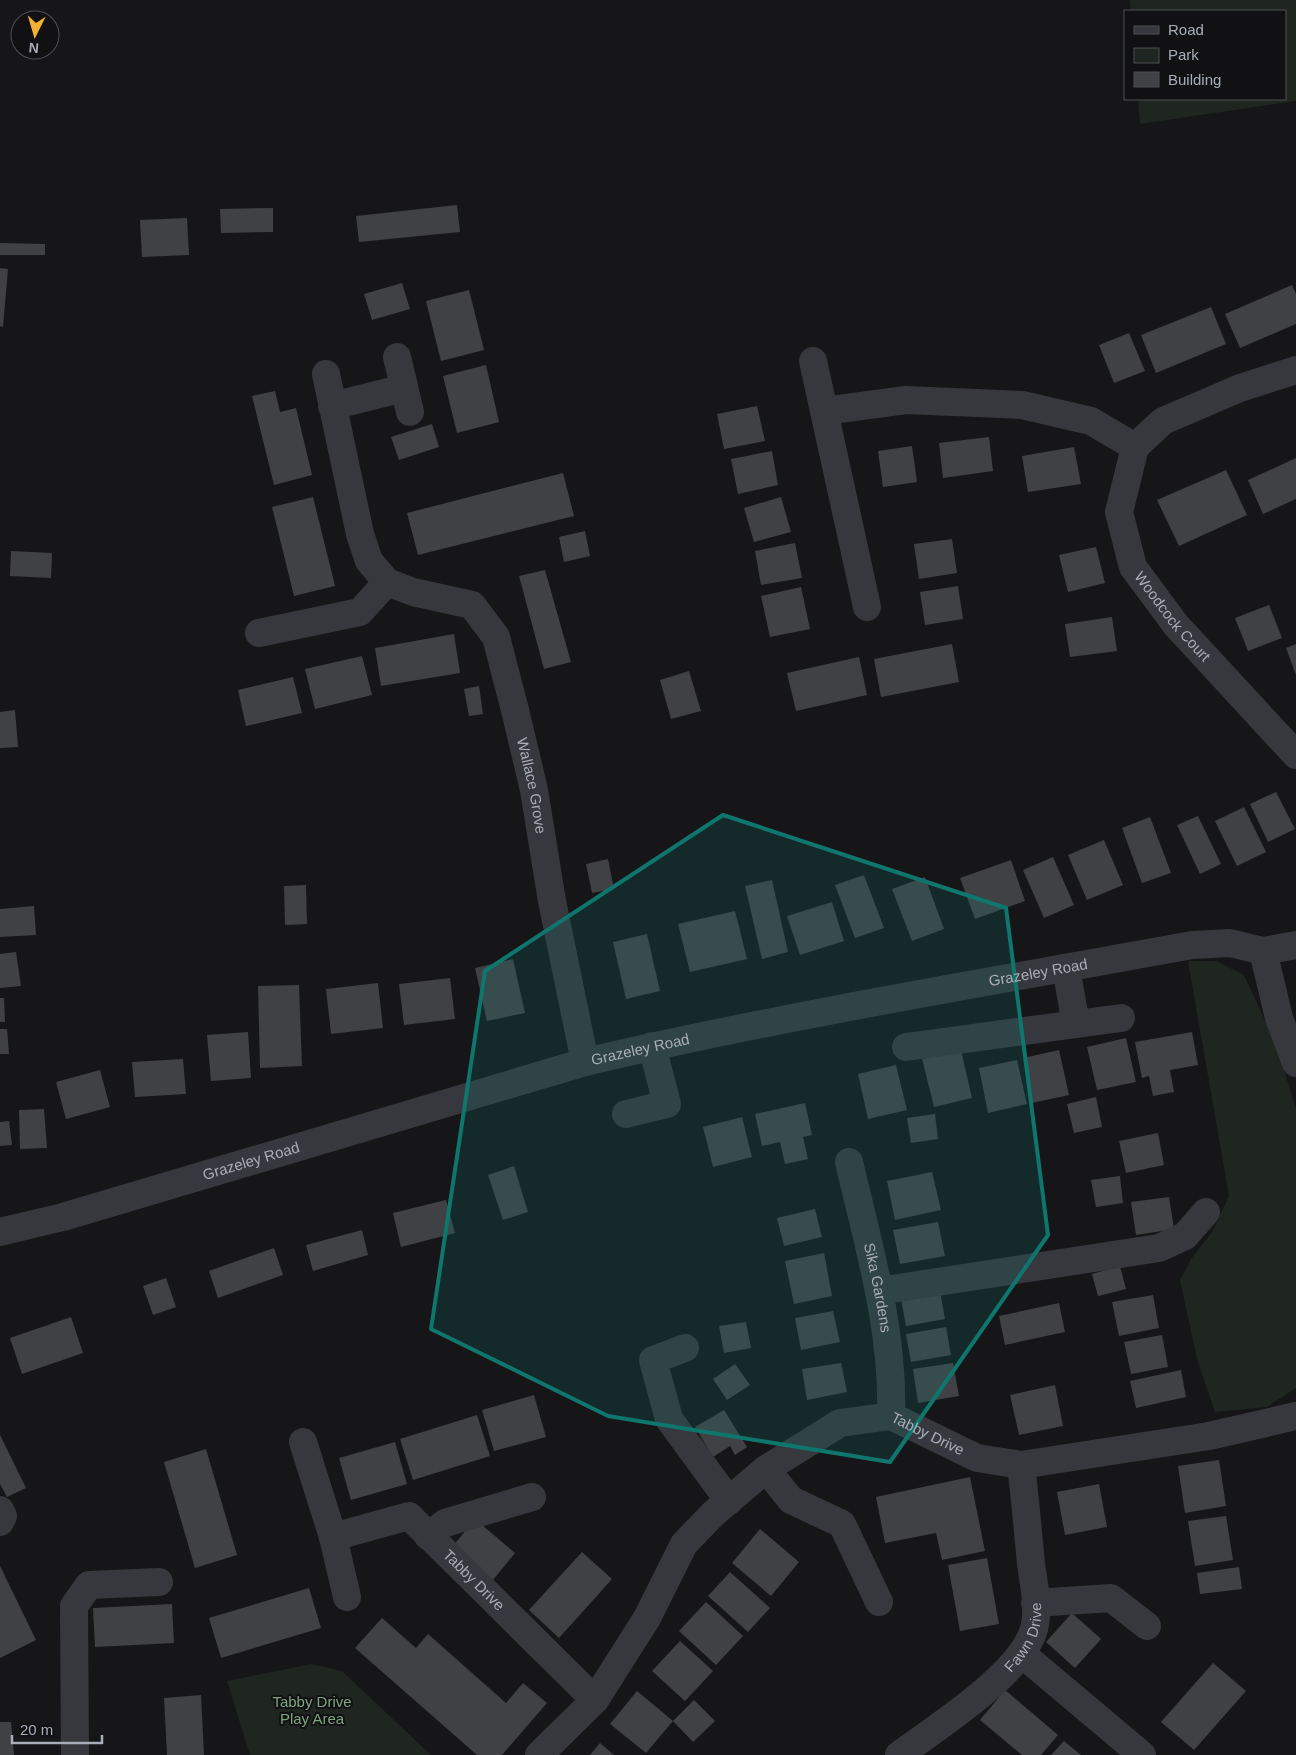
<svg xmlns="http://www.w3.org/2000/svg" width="1296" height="1755" font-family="Helvetica,sans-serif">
  <rect width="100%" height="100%" fill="#161618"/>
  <g fill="#1e261f">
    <polygon points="1130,0 1296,0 1296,101 1140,124 1138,99 1285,99 1285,11 1131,11"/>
    <polygon points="1188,961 1216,961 1244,975 1275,1042 1296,1108 1296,1388 1267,1407 1215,1412 1197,1359 1180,1280 1191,1259 1212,1232 1229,1196"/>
    <polygon points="312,1664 342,1671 431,1755 250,1755 227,1681"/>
  </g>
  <g fill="#404145">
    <polygon points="457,205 460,232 359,242 356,216"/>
    <polygon points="273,208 273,232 221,233 220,209"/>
    <polygon points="187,218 189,255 142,257 140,220"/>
    <polygon points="0,243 45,244 45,255 0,255"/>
    <polygon points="0,268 8,269 3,327 0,326"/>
    <polygon points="402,283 410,309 372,320 364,294"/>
    <polygon points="1292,285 1296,294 1296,324 1240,348 1225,314"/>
    <polygon points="469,290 484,350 441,361 426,301"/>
    <polygon points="1211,307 1226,344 1156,373 1141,335"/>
    <polygon points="1129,333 1145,371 1114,383 1099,345"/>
    <polygon points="486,365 499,422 457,433 443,376"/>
    <polygon points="275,391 280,412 296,408 312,475 274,485 252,396"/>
    <polygon points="757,406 765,441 724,449 717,414"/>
    <polygon points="432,424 439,447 399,460 391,437"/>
    <polygon points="989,437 993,471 943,478 939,443"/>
    <polygon points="912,446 917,482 883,487 878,451"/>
    <polygon points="1074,447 1081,484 1028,492 1022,456"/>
    <polygon points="772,451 778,485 738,494 731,459"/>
    <polygon points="1296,458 1296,499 1263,514 1248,480"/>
    <polygon points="1226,470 1247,515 1179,546 1157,500"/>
    <polygon points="563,473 574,516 418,555 407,513"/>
    <polygon points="313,497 335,586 294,596 272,507"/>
    <polygon points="781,497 791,532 754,542 744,508"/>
    <polygon points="585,531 590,556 564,562 559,537"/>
    <polygon points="952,539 957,573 919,579 914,544"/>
    <polygon points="795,543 802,578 761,585 755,551"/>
    <polygon points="1096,547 1105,583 1068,592 1059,555"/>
    <polygon points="11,551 52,553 51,578 10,576"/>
    <polygon points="545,570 571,662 544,669 519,576"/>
    <polygon points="958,586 963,619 925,625 920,592"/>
    <polygon points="801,587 810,629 770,637 761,596"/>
    <polygon points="1269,605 1282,638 1248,651 1235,618"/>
    <polygon points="1112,617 1117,651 1070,657 1065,624"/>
    <polygon points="454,634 460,673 381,686 375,648"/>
    <polygon points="952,644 959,682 881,697 874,659"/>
    <polygon points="1296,644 1296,675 1286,648"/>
    <polygon points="362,656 372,695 315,709 305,669"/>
    <polygon points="859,657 867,695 796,711 787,673"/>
    <polygon points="689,671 701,711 671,719 660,680"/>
    <polygon points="293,677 302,713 246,726 238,690"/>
    <polygon points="479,686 483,714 469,716 464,689"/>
    <polygon points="15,710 18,747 0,748 0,712"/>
    <polygon points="1276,792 1295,829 1268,842 1250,804"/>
    <polygon points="1244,807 1266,852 1237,866 1215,821"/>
    <polygon points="1198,816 1221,864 1200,874 1177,825"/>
    <polygon points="1150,817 1171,873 1142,883 1122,828"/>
    <polygon points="1104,840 1123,885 1087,900 1068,855"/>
    <polygon points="1053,857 1074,905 1044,918 1023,870"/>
    <polygon points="608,859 614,889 592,893 586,864"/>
    <polygon points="1011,860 1025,901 975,919 960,878"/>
    <polygon points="864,875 884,928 855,938 835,885"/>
    <polygon points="925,877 944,929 912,941 892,889"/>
    <polygon points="772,880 788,952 762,959 745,886"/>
    <polygon points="306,885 307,924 285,925 284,886"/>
    <polygon points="832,902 844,941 800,955 787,916"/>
    <polygon points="34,906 36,935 0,937 0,909"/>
    <polygon points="735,911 747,959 690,972 678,924"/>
    <polygon points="647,934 660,991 626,999 613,942"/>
    <polygon points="16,952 21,986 0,988 0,954"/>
    <polygon points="513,959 525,1013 487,1021 475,968"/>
    <polygon points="450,978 455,1019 404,1025 399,984"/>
    <polygon points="378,983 383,1028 331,1034 326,989"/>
    <polygon points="299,985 302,1066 260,1068 258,986"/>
    <polygon points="0,998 4,998 5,1022 0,1022"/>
    <polygon points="0,1029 7,1029 9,1054 0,1054"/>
    <polygon points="248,1032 251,1078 211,1081 207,1035"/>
    <polygon points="1192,1032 1198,1065 1170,1070 1174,1092 1153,1096 1149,1076 1142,1078 1135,1042"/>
    <polygon points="1126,1038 1136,1082 1097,1090 1087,1047"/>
    <polygon points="961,1050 972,1098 934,1107 922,1059"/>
    <polygon points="1059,1050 1069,1095 1032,1103 1023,1058"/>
    <polygon points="183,1059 186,1094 135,1097 132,1062"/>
    <polygon points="1017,1060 1027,1104 988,1113 979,1068"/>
    <polygon points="896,1065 907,1110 868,1119 858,1074"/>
    <polygon points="100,1070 110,1107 66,1119 56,1082"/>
    <polygon points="1096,1097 1102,1127 1074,1133 1067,1104"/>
    <polygon points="805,1103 812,1135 803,1137 808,1159 785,1164 780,1142 762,1146 755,1114"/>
    <polygon points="44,1109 47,1148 20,1149 19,1110"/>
    <polygon points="935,1114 938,1139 911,1143 907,1118"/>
    <polygon points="742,1117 752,1157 713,1167 703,1127"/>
    <polygon points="9,1121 12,1145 0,1146 0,1122"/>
    <polygon points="1158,1133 1164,1165 1126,1173 1119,1141"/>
    <polygon points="514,1166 528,1212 503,1220 488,1175"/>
    <polygon points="932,1172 941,1210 895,1220 887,1181"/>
    <polygon points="1120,1176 1123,1203 1096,1207 1091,1180"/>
    <polygon points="1169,1197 1174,1229 1136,1235 1131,1202"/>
    <polygon points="446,1200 455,1233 401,1247 393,1213"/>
    <polygon points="815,1209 822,1237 784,1246 777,1218"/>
    <polygon points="938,1222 945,1256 900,1264 893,1230"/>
    <polygon points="362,1230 368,1255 313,1271 306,1245"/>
    <polygon points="274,1248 283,1275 218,1298 209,1271"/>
    <polygon points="824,1253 832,1296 794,1304 785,1261"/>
    <polygon points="1120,1266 1126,1289 1098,1296 1092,1274"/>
    <polygon points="166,1278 176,1307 153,1315 143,1286"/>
    <polygon points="940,1291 945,1319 906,1326 901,1298"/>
    <polygon points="1153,1295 1159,1328 1119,1336 1112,1302"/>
    <polygon points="1059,1303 1065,1332 1005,1345 999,1316"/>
    <polygon points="833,1311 840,1342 801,1350 795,1318"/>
    <polygon points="71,1317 83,1353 22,1374 10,1338"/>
    <polygon points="746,1322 751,1348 724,1353 719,1326"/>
    <polygon points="946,1327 951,1355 911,1362 906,1334"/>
    <polygon points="1162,1335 1168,1367 1131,1374 1124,1342"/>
    <polygon points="841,1363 847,1392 807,1400 802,1369"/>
    <polygon points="953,1363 959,1396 918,1403 913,1369"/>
    <polygon points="735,1364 750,1385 727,1400 713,1379"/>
    <polygon points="1181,1370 1186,1397 1136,1408 1130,1381"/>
    <polygon points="1055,1385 1063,1426 1019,1435 1010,1395"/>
    <polygon points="534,1395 546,1437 494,1451 482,1410"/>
    <polygon points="724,1410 747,1447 735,1455 730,1446 713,1457 695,1427"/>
    <polygon points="477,1415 490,1456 413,1480 400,1439"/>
    <polygon points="0,1435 26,1488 7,1497 0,1484"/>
    <polygon points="395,1442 407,1484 351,1500 339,1458"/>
    <polygon points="206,1449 237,1555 195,1568 164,1462"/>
    <polygon points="1219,1460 1226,1506 1185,1513 1178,1466"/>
    <polygon points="970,1477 985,1551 942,1560 936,1533 885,1543 876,1497"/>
    <polygon points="1099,1484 1107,1527 1065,1535 1057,1492"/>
    <polygon points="1226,1516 1233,1560 1195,1566 1188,1521"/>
    <polygon points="475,1519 515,1553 493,1580 453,1546"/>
    <polygon points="760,1529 799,1562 771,1596 732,1563"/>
    <polygon points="582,1552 612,1579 559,1638 529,1610"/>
    <polygon points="987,1558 999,1624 960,1631 948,1565"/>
    <polygon points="0,1566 36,1640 0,1658"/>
    <polygon points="1239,1567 1242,1589 1200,1594 1197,1573"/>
    <polygon points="730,1572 770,1608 748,1632 708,1596"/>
    <polygon points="309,1588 321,1628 221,1658 209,1618"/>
    <polygon points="706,1602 743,1636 716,1665 679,1631"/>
    <polygon points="172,1604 174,1643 95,1647 93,1608"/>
    <polygon points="1072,1613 1101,1639 1075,1668 1046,1642"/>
    <polygon points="382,1618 416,1648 428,1634 506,1703 523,1683 547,1703 502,1755 477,1755 355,1648"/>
    <polygon points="680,1641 713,1671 685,1701 652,1671"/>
    <polygon points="1213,1663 1246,1691 1194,1750 1161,1722"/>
    <polygon points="1005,1690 1058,1735 1041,1755 1022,1755 980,1720"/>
    <polygon points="637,1691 673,1721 646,1753 610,1724"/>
    <polygon points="201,1695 204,1755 167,1755 164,1698"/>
    <polygon points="694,1700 715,1721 693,1742 673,1721"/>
    <polygon points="0,1722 11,1722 14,1755 0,1755"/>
    <polygon points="1064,1741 1081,1755 1051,1755"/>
    <polygon points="600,1743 614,1755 590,1755"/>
  </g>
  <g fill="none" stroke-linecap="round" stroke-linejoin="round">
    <g stroke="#37383d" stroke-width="28">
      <polyline points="397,357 410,412"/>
      <path id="s1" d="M 813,361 L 824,411 L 906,400 L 1022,405 L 1091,421 L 1135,447 L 1119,512 L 1133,567 L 1176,625 L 1296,755"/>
      <path id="s2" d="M 326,374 L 360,534 L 369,561 L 387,582 L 413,592 L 472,605 L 496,637 L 515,710 L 534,790 L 552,901 L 585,1062"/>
      <polyline points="332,406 404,388"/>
      <polyline points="824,411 867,607"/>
      <polyline points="1135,447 1163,421 1240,388 1296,370"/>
      <polyline points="259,633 360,612 387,582"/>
      <polyline points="1263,951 1279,1018 1296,1063"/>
      <polyline points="1066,968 1076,1024"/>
      <polyline points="906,1047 1121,1018"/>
      <polyline points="626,1114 667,1104 652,1046"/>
      <path id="s3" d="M 849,1162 C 868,1244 894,1330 891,1416"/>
      <path id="s4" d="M 0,1232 L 63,1217 L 585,1062 C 786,1015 990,982 1192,945 L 1230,943 L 1263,951 L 1296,945"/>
      <polyline points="879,1291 1159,1248 1185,1236 1206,1212"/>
      <polyline points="685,1348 653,1360 669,1419 729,1501"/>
      <polyline points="303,1442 333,1537 347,1597"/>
      <polyline points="766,1469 791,1500 842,1524 879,1602"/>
      <polyline points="0,1510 3,1516 0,1522"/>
      <polyline points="428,1536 445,1523 532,1497"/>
      <path id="s5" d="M 333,1537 L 409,1516 L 595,1700"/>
      <polyline points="1035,1603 1111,1598 1147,1626"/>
      <polyline points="1022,1654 1142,1755"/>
      <polyline points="75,1755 74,1606 89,1585 159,1582"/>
      <path id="s6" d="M 539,1755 L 595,1700 L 647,1618 L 684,1544 L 713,1514 L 766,1469 L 840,1423 L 891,1416 L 977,1458 L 1021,1465 L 1209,1436 L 1296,1416"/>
      <path id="s7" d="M 899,1755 C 936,1728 1018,1676 1033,1632 C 1040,1612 1034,1585 1031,1564 C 1028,1531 1025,1498 1021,1465"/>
    </g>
  </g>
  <path fill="#0f766e" fill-opacity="0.2" stroke="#0f766e" stroke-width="4" stroke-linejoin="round" d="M 723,815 L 1006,908 L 1048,1235 L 890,1462 L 608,1416 L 431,1329 L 485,971 Z"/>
  <g text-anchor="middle" stroke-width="4" stroke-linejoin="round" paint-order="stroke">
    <g font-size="15" fill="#a8adb8" stroke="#111113">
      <text dy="5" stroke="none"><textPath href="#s1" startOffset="559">Woodcock Court</textPath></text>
      <text dy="5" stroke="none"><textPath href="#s2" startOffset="501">Wallace Grove</textPath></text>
      <text dy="5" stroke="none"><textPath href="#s4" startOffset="1071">Grazeley Road</textPath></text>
      <text dy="5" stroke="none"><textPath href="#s4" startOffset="666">Grazeley Road</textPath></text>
      <text dy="5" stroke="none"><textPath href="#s4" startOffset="261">Grazeley Road</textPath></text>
      <text dy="5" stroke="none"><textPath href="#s3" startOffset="129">Sika Gardens</textPath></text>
      <text dy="5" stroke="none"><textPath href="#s6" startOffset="549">Tabby Drive</textPath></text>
      <text dy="5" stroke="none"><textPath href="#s5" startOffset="170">Tabby Drive</textPath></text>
      <text dy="5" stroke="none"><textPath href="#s7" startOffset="176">Fawn Drive</textPath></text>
    </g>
    <g font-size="15" fill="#7fa381" stroke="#111113">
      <text x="312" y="1707">Tabby Drive<tspan x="312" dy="17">Play Area</tspan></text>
    </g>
  </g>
  <rect x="1124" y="10" width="162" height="90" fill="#111113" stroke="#4d4f55"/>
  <rect x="1134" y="26" width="25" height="8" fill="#37383d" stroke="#4d4f55"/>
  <text x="1168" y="35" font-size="15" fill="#a8adb8">Road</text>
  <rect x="1134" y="48" width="25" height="15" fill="#1e261f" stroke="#4d4f55"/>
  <text x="1168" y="60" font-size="15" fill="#a8adb8">Park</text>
  <rect x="1134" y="72" width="25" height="15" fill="#404145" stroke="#4d4f55"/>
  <text x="1168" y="85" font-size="15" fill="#a8adb8">Building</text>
  <g transform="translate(35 35) rotate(185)"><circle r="24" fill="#111113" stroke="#4d4f55"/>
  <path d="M0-4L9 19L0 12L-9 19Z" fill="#f2b134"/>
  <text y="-8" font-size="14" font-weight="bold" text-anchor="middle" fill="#a8adb8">N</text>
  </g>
  <path d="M12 1735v8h90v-8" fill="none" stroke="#a8adb8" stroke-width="2.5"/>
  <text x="20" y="1735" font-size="15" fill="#a8adb8" stroke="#111113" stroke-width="4" paint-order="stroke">20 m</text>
</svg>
